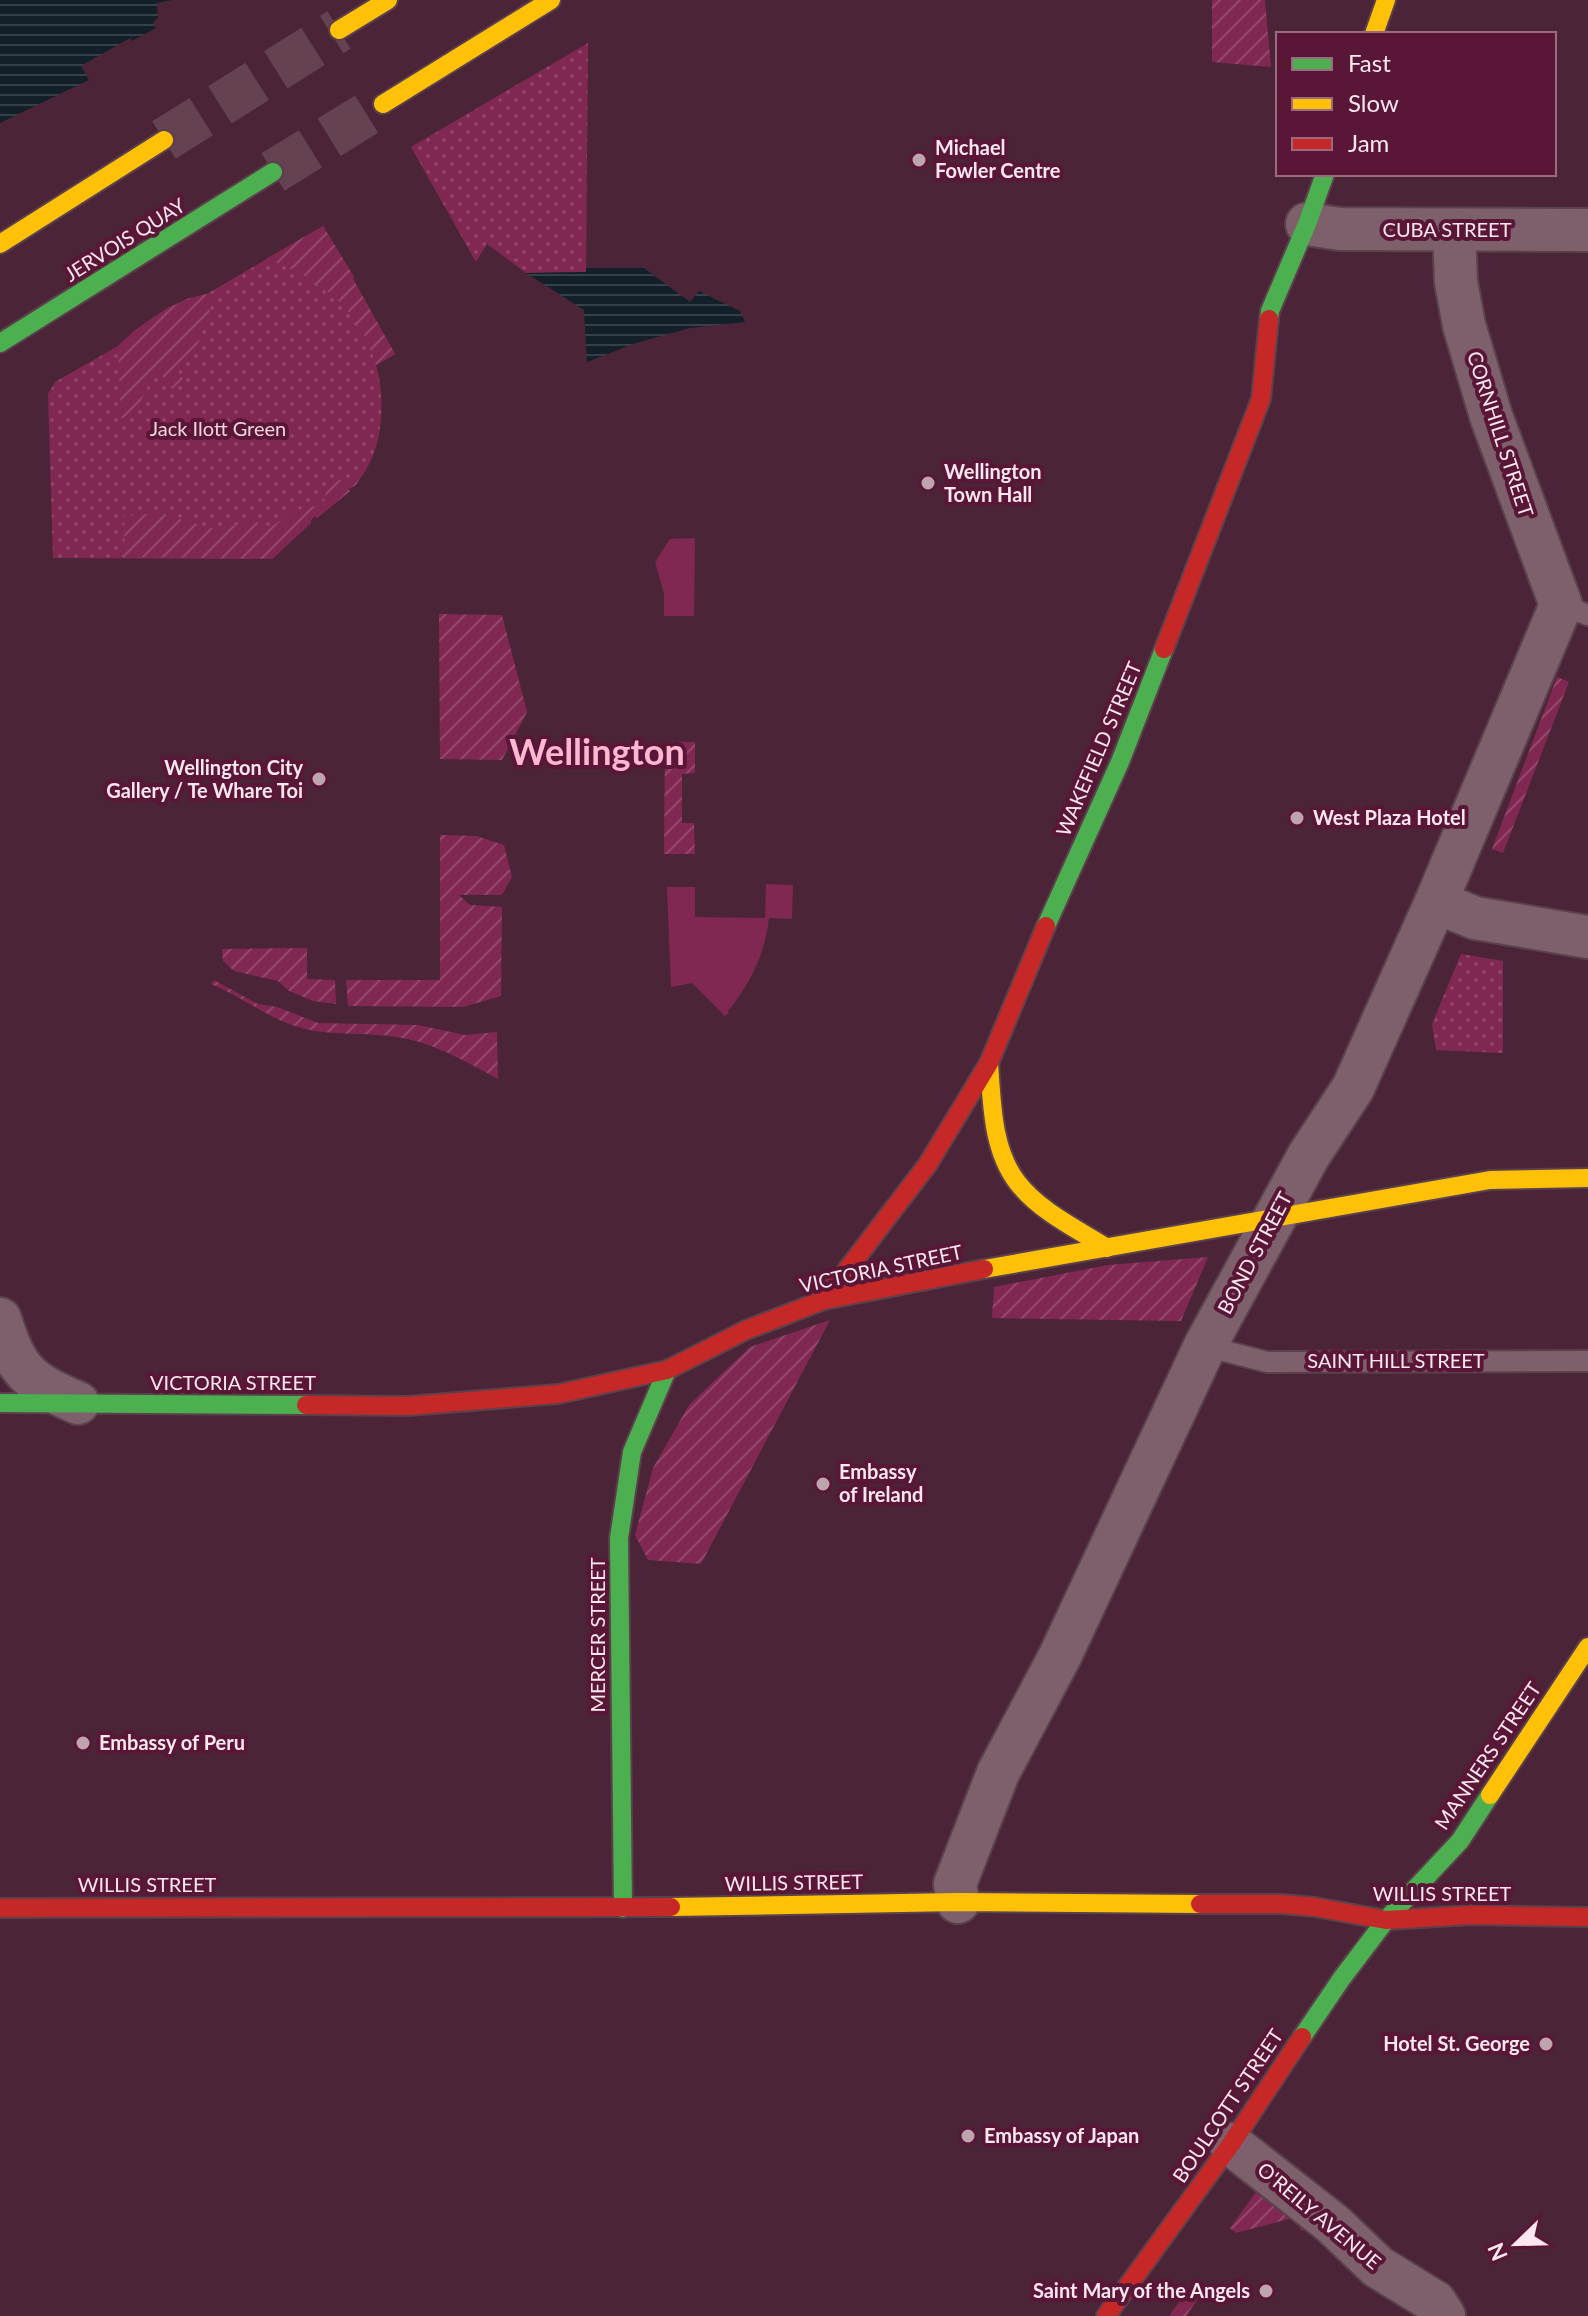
<svg xmlns="http://www.w3.org/2000/svg" width="1588" height="2316" font-family="Lato,sans-serif">
  <defs>
    <pattern id="park-dots" width="8" height="8" patternUnits="userSpaceOnUse" patternTransform="scale(2)"><rect width="8" height="8" fill="#812852"/><path d="M2 2h.1M6 6h.1" fill="none" stroke="#94476b" stroke-width="1.8" stroke-linecap="round"/></pattern>
    <pattern id="garden-furrows" width="10" height="10" patternUnits="userSpaceOnUse" patternTransform="scale(2)"><rect width="10" height="10" fill="#812852"/><path d="M-1 1l2-2M0 10L10 0M9 11l2-2" fill="none" stroke="#94476b"/></pattern>
    <pattern id="water-rules" width="6" height="5" patternUnits="userSpaceOnUse" patternTransform="scale(2)"><rect width="6" height="5" fill="#131f29"/><path d="M0 2.5h6" fill="none" stroke="#364048"/></pattern>
  </defs>
  <rect width="100%" height="100%" fill="#4b2537"/>
  <g fill="#812852">
    <polygon points="695,538 694,616 664,616 664,593 655,562 670,539"/>
    <path d="M 766,884 L 793,885 L 792,919 L 769,918 C 765,954 750,984 728,1011 L 729,1013 L 725,1016 L 692,983 L 671,987 L 667,887 L 695,887 L 695,917 L 765,918 Z"/>
  </g>
  <g fill="url(#park-dots)">
    <polygon points="588,43 586,272 526,273 487,244 476,262 411,147"/>
    <path d="M 323,226 L 354,277 L 353,279 L 395,354 L 376,365 C 387,402 383,466 348,489 L 350,491 L 317,518 L 315,516 L 310,521 L 311,523 L 272,559 L 53,558 L 48,394 L 55,382 L 118,346 L 135,330 L 169,307 L 189,298 L 207,294 Z"/>
    <polygon points="1461,954 1503,961 1503,1053 1436,1050 1432,1024"/>
  </g>
  <g fill="url(#garden-furrows)">
    <polygon points="1212,0 1265,0 1271,67 1212,62"/>
    <path d="M 323,226 L 354,277 L 353,279 L 395,354 L 376,365 C 359,307 321,279 266,259 Z"/>
    <path d="M 207,294 L 211,321 L 207,321 L 195,350 L 176,368 L 185,382 L 172,389 L 162,376 L 156,377 L 148,386 L 137,409 L 121,419 L 118,346 C 145,321 171,302 207,294 Z"/>
    <path d="M 362,475 L 356,485 L 348,489 L 350,491 L 317,518 L 315,516 L 310,521 L 311,523 L 272,559 L 125,557 L 124,516 L 158,513 L 221,531 L 232,526 L 255,521 L 268,529 L 293,512 L 306,507 L 323,506 C 326,481 338,479 362,475 Z"/>
    <polygon points="439,614 502,615 527,712 502,760 440,759"/>
    <polygon points="1557,677 1569,682 1503,853 1492,849"/>
    <polygon points="665,742 695,742 695,773 682,774 682,823 694,823 695,854 664,854"/>
    <polygon points="440,835 476,836 504,845 512,877 502,895 459,895 470,905 502,907 501,996 463,1007 348,1006 346,980 440,980"/>
    <polygon points="307,948 307,979 335,980 336,1004 313,1001 289,991 278,981 234,971 223,961 222,949"/>
    <path d="M 214,980 L 258,1004 L 277,1007 L 318,1023 L 418,1025 L 465,1035 L 497,1032 L 498,1079 C 465,1061 434,1043 397,1037 C 366,1032 335,1036 305,1029 C 271,1021 243,997 211,984 Z"/>
    <polygon points="1208,1257 1181,1321 992,1318 994,1287 1108,1265"/>
    <polygon points="830,1320 701,1564 648,1560 635,1535 653,1468 689,1405 750,1347"/>
    <polygon points="1261,2185 1317,2226 1301,2231 1296,2217 1236,2233 1230,2228"/>
    <polygon points="1200,2296 1186,2316 1169,2316 1180,2301"/>
  </g>
  <g fill="url(#water-rules)">
    <polygon points="0,0 172,0 157,3 158,18 153,22 156,28 132,41 130,38 81,66 89,80 0,123"/>
    <polygon points="586,268 644,268 690,302 699,291 740,311 745,322 690,328 636,343 587,362 584,310 526,273 586,272"/>
  </g>
  <g fill="none" stroke-linecap="round" stroke-linejoin="round">
    <g stroke="#654252" stroke-width="44" stroke-dasharray="44 22" stroke-linecap="butt">
      <polyline points="164,140 339,30"/>
      <polyline points="273,172 383,104"/>
    </g>
    <defs>
      <g id="lane">
        <polyline points="1561,605 1588,615"/>
        <polyline points="1205,1346 1267,1362 1588,1361"/>
      </g>
      <g id="street">
        <polyline points="1307,224 1340,229 1588,230"/>
        <polyline points="1436,902 1475,918 1588,937"/>
        <path d="M 0,1319 C 17,1373 28,1381 78,1403"/>
        <polyline points="958,1902 955,1884 998,1773 1060,1656 1205,1346 1309,1155 1353,1088 1436,902 1561,605 1491,416 1464,325 1456,282 1454,230"/>
        <polyline points="1231,2144 1333,2224 1378,2267 1435,2302 1444,2316"/>
      </g>
      <g id="fast">
        <polyline points="1269,319 1270,311 1307,224 1325,174"/>
        <polyline points="0,343 273,172"/>
        <polyline points="1046,926 1120,762 1164,649"/>
        <polyline points="0,1403 306,1405"/>
        <polyline points="623,1908 619,1538 632,1452 667,1370"/>
        <polyline points="1302,2037 1342,1978 1386,1920 1460,1841 1490,1795"/>
      </g>
      <g id="slow">
        <polyline points="339,30 388,0"/>
        <polyline points="1374,34 1386,0"/>
        <polyline points="383,104 551,0"/>
        <polyline points="0,244 164,140"/>
        <path d="M 989,1063 C 992,1103 992,1149 1017,1182 C 1039,1211 1077,1229 1107,1248"/>
        <polyline points="984,1269 1490,1180 1588,1178"/>
        <polyline points="1490,1795 1588,1647"/>
        <polyline points="671,1907 958,1902 1200,1904"/>
      </g>
      <g id="jam">
        <polyline points="1164,649 1261,399 1269,319"/>
        <polyline points="824,1300 928,1164 989,1063 1046,926"/>
        <polyline points="306,1405 408,1406 558,1394 667,1370 746,1330 824,1300 984,1269"/>
        <polyline points="1200,1904 1281,1904 1315,1907 1386,1920 1472,1915 1588,1917"/>
        <polyline points="0,1908 671,1907"/>
        <polyline points="1106,2316 1231,2144 1302,2037"/>
      </g>
    </defs>
    <use href="#lane" stroke="#5a414c" stroke-width="24"/>
    <use href="#street" stroke="#5a414c" stroke-width="46"/>
    <use href="#fast" stroke="#5a414c" stroke-width="22"/>
    <use href="#slow" stroke="#5a414c" stroke-width="22"/>
    <use href="#jam" stroke="#5a414c" stroke-width="22"/>
    <use href="#lane" stroke="#7d606c" stroke-width="20"/>
    <use href="#street" stroke="#7d606c" stroke-width="42"/>
    <use href="#fast" stroke="#4caf50" stroke-width="18"/>
    <use href="#slow" stroke="#ffc107" stroke-width="18"/>
    <use href="#jam" stroke="#c62828" stroke-width="18"/>
  </g>
  <g fill="#bda4ae" stroke="#5a1636" stroke-width="3">
    <circle cx="919" cy="160" r="8"/>
    <circle cx="928" cy="483" r="8"/>
    <circle cx="319" cy="779" r="8"/>
    <circle cx="1297" cy="818" r="8"/>
    <circle cx="823" cy="1484" r="8"/>
    <circle cx="83" cy="1743" r="8"/>
    <circle cx="1546" cy="2044" r="8"/>
    <circle cx="968" cy="2136" r="8"/>
    <circle cx="1266" cy="2291" r="8"/>
  </g>
  <g text-anchor="middle" stroke-width="8" stroke-linejoin="round" paint-order="stroke">
    <g font-size="20" font-weight="bold" fill="#fae8ee" stroke="#5a1636" text-anchor="start">
      <text x="935" y="155">Michael<tspan x="935" dy="23">Fowler Centre</tspan></text>
      <text x="944" y="479">Wellington<tspan x="944" dy="23">Town Hall</tspan></text>
      <text x="303" y="775" text-anchor="end">Wellington City<tspan x="303" dy="23">Gallery / Te Whare Toi</tspan></text>
      <text x="1313" y="825">West Plaza Hotel</text>
      <text x="839" y="1479">Embassy<tspan x="839" dy="23">of Ireland</tspan></text>
      <text x="99" y="1750">Embassy of Peru</text>
      <text x="1530" y="2051" text-anchor="end">Hotel St. George</text>
      <text x="984" y="2143">Embassy of Japan</text>
      <text x="1250" y="2298" text-anchor="end">Saint Mary of the Angels</text>
    </g>
    <g font-size="20" fill="#fae8ee" stroke="#5a1636">
      <text x="1447" y="237">CUBA STREET</text>
      <text transform="translate(125 240) rotate(-32)" y="7">JERVOIS QUAY</text>
      <text transform="translate(1500 434) rotate(72)" y="7">CORNHILL STREET</text>
      <text transform="translate(1099 749) rotate(-67)" y="7">WAKEFIELD STREET</text>
      <text transform="translate(1255 1253) rotate(-62)" y="7">BOND STREET</text>
      <text transform="translate(881 1269) rotate(-12)" y="7">VICTORIA STREET</text>
      <text x="1396" y="1368">SAINT HILL STREET</text>
      <text x="233" y="1390">VICTORIA STREET</text>
      <text transform="translate(598 1635) rotate(-90)" y="7">MERCER STREET</text>
      <text transform="translate(1488 1756) rotate(-56)" y="7">MANNERS STREET</text>
      <text transform="translate(794 1883) rotate(-1)" y="7">WILLIS STREET</text>
      <text x="147" y="1892">WILLIS STREET</text>
      <text x="1442" y="1901">WILLIS STREET</text>
      <text transform="translate(1228 2106) rotate(-56)" y="7">BOULCOTT STREET</text>
      <text transform="translate(1319 2216) rotate(40)" y="7">O'REILY AVENUE</text>
    </g>
    <g font-size="20" fill="#f1d4de" stroke="#5a1636">
      <text x="218" y="436">Jack Ilott Green</text>
    </g>
    <g font-size="36" font-weight="bold" fill="#fcb8d1" stroke="#5a1636">
      <text x="597" y="765">Wellington</text>
    </g>
  </g>
  <rect x="1276" y="32" width="280" height="144" fill="#5a1636" stroke="#9a6a80" stroke-width="2"/>
  <rect x="1292" y="58" width="40" height="12" fill="#4caf50" stroke="#9a6a80" stroke-width="2"/>
  <text x="1348" y="72" font-size="24" fill="#fae8ee">Fast</text>
  <rect x="1292" y="98" width="40" height="12" fill="#ffc107" stroke="#9a6a80" stroke-width="2"/>
  <text x="1348" y="112" font-size="24" fill="#fae8ee">Slow</text>
  <rect x="1292" y="138" width="40" height="12" fill="#c62828" stroke="#9a6a80" stroke-width="2"/>
  <text x="1348" y="152" font-size="24" fill="#fae8ee">Jam</text>
  <g transform="translate(1516 2244) rotate(247)" stroke="#5a1636" stroke-width="6" paint-order="stroke">
  <path d="M0-6L14 30L0 20L-14 30Z" fill="#fae8ee"/>
  <text y="-12" font-size="22" font-weight="bold" text-anchor="middle" fill="#fae8ee">N</text>
  </g>
</svg>
